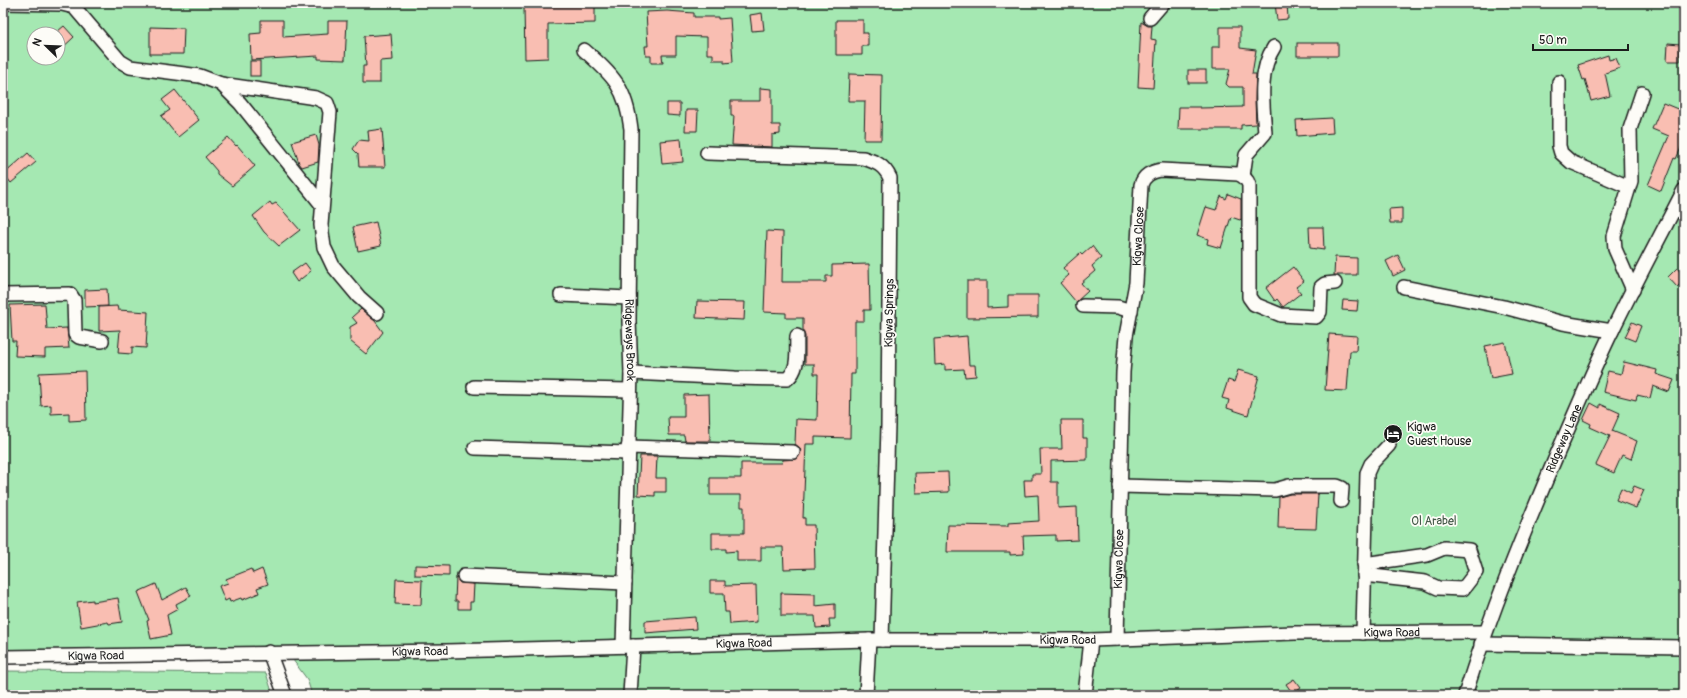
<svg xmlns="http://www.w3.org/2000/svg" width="1687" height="698" font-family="Pangolin,sans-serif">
  <rect width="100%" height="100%" fill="#fdfcf7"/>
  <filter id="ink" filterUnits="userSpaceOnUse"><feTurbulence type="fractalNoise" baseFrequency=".025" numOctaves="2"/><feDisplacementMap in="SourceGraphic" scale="8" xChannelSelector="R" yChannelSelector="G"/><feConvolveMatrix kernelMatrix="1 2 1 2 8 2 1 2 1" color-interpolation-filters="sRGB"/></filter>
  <g filter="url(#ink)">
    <g fill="#a5e8b2" stroke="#608267" fill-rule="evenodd">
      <path d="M 3,3 L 1684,3 L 1684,695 L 312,695 L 307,679 L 287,652 L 3,654 ZM 34,34 L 58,34 L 58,58 L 34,58 Z"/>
      <polygon points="3,671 266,673 273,695 3,695"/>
    </g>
    <g fill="#f9beb2" stroke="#1c1c1c">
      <polygon points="1275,3 1287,3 1288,19 1277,20"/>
      <polygon points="595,6 595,23 548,24 548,58 525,59 524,7"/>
      <polygon points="667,11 694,13 694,17 718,17 718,19 730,18 733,62 724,63 724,60 713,60 713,54 707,54 707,37 676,36 676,55 662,55 663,63 651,63 651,56 646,56 645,46 648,46 646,12"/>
      <polygon points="762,13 764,30 752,31 750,15"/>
      <polygon points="261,20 283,20 283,37 328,34 328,21 347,21 345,60 318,59 318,56 251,60 250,34 261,33"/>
      <polygon points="836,20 863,20 863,33 868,33 868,46 862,46 862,55 836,55"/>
      <polygon points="1141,22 1148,26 1152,26 1151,39 1156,40 1153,88 1138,87"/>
      <polygon points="64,26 74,37 58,52 58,31"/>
      <polygon points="150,27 184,28 183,54 150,54"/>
      <polygon points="1220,27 1240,27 1240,48 1256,50 1252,74 1256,74 1255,100 1256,124 1241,125 1241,129 1178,129 1179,107 1200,107 1200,108 1243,107 1243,87 1229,87 1226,84 1230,69 1212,69 1212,47 1220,47"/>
      <polygon points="391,34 393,60 380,61 380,83 363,83 363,66 366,66 364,36"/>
      <rect x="1297" y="43" width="41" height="13"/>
      <polygon points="1668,43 1680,44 1680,61 1667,61"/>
      <polygon points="1608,55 1609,60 1616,58 1620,68 1605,73 1610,96 1591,101 1585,79 1583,80 1578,65"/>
      <rect x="250" y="61" width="10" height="15"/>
      <rect x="1188" y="70" width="18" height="13"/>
      <polygon points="849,74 882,75 881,140 864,140 865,101 848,101"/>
      <polygon points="760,88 772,89 772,125 780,125 780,134 772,135 772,147 732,145 734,116 731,116 731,101 760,101"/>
      <polygon points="175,90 199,120 178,137 161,116 170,110 162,100"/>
      <polygon points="667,103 680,103 680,116 667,115"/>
      <polygon points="1663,103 1680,110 1680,113 1684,105 1684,141 1676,159 1674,158 1661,191 1648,185 1669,136 1652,129"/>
      <polygon points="686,110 698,110 697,131 685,131"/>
      <polygon points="1332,118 1333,133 1297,136 1296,120"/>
      <polygon points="382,129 385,167 359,167 358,154 353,149 359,140 369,141 368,131"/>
      <polygon points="316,135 319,145 318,162 302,167 299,163 292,142"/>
      <polygon points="228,137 236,146 237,145 255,166 232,186 217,174 217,171 205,157"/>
      <polygon points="681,139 683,162 662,164 660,141"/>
      <polygon points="28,153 36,162 11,183 4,174"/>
      <polygon points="1228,194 1241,199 1241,219 1240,220 1231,217 1221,248 1207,244 1208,239 1197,235 1206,207 1216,210 1221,196 1226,199"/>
      <polygon points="270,202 272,205 276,203 300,230 279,246 264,232 253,216"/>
      <polygon points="1402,208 1402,223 1390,223 1389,209"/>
      <polygon points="376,222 381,246 358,251 353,227"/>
      <polygon points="1309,227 1323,227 1324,250 1310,248"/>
      <polygon points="767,231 783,232 782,282 826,282 826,276 832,276 832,265 869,264 870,310 864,310 864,321 855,321 855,374 851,374 850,438 815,437 815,444 806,444 803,518 805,518 805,525 814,525 815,568 784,569 783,547 761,547 761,561 737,561 737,551 726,552 726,549 712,549 712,533 744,533 744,507 741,507 741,495 710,495 710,478 741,478 741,463 782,463 783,460 797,459 801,452 800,448 795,444 796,419 817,420 818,374 814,374 814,364 805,364 805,336 803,331 803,318 786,318 786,313 764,312"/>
      <polygon points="1092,246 1101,258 1092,266 1095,271 1081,283 1088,291 1076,302 1060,283 1069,275 1063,268 1080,253 1082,255"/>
      <polygon points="1398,255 1405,270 1393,276 1386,261"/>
      <polygon points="1335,257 1357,258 1357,275 1334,275"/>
      <polygon points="305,263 311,271 297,282 291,273"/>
      <polygon points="1293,267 1304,281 1296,287 1301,293 1283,307 1277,299 1275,301 1266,288"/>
      <polygon points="1677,268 1684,276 1684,281 1677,287 1668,277"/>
      <polygon points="967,281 987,281 987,308 1008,307 1008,295 1038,295 1038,317 967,318"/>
      <polygon points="107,289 108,306 85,307 85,290"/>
      <polygon points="1343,300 1358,301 1357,311 1342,310"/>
      <polygon points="697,301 745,302 744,320 696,318"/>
      <polygon points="45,304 47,329 67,328 69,348 45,349 45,357 15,356 16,341 12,341 10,305"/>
      <polygon points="117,306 118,310 148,312 146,348 132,347 132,354 118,353 120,330 99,331 99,307"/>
      <polygon points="361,309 375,321 383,332 366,354 350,341 350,327 357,323 352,317"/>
      <polygon points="1632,322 1641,326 1635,341 1625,337"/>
      <polygon points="1329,334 1357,336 1356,351 1350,351 1347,391 1325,390"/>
      <polygon points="967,336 969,365 975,365 976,376 965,377 964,369 945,370 945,364 935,365 934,339"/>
      <polygon points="1505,342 1512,374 1491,378 1485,346"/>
      <polygon points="1624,362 1657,370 1656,374 1674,380 1669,392 1653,386 1650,398 1637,395 1636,400 1603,392 1608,371 1621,374"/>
      <polygon points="1238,370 1259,376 1248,415 1227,408 1229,400 1222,398 1228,380 1234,382"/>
      <polygon points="85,371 86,420 69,421 69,413 51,414 51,405 41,406 39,373"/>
      <polygon points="709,394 710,441 685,441 684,435 669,435 668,417 684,417 684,395"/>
      <polygon points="1591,403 1600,408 1600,404 1620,413 1612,431 1637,441 1631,459 1622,455 1614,473 1596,465 1610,436 1590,427 1591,424 1583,420"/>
      <polygon points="1061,420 1083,420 1083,438 1087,438 1087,460 1051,461 1051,482 1058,482 1058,508 1077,507 1078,540 1056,541 1056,535 1023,536 1024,554 1010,555 1010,552 947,552 948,525 1008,526 1008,523 1039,521 1038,495 1025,496 1024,480 1032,480 1032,474 1041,474 1040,449 1062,449"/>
      <polygon points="640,456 657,456 656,478 666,478 666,492 655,492 655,496 638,495"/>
      <polygon points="948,472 949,492 916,493 915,473"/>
      <polygon points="1634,486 1644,490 1636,508 1616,500 1621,488 1631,493"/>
      <polygon points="1290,494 1318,494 1316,529 1278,528 1279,497"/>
      <polygon points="415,565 449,566 449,576 415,575"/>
      <polygon points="251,569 253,573 262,569 268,584 257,588 259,593 242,600 241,598 230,602 229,599 225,601 219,586 228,583 226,579"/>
      <polygon points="456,577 460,583 474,584 473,602 470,602 470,609 458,609 458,601 455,601"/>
      <polygon points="396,579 422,580 421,605 395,604"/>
      <polygon points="710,581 725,581 725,586 756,585 757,622 730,624 729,612 725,612 724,593 710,593"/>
      <polygon points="156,584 162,600 186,587 191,596 176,604 178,609 167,615 171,635 151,639 147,621 149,620 138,592"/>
      <polygon points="781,593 815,594 815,606 835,604 835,619 829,619 830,627 816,628 815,616 781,616"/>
      <polygon points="118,598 122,622 109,624 108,622 81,627 77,602 93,600 93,602"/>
      <polygon points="695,617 696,629 645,633 645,621"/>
      <polygon points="1294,679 1301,688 1293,694 1286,684"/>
    </g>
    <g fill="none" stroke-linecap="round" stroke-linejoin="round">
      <defs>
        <g id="minor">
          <polyline points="3,3 62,4 74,7 120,61 130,67 200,76 221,84 316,98 327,103 330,112 321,225 324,247 333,266 359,297 377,313"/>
          <polyline points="1150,18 1163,3"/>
          <path id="s1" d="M 584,50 C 614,76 626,88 631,129 L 629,321 L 631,373 L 623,646"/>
          <polyline points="1559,82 1559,146 1561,153 1571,162 1629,187"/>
          <polyline points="221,84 240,103 322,205"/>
          <path d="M 707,153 L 863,158 C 876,162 884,165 890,178 L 888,425 L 882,640"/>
          <path d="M 1243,176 L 1246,155 L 1265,133 C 1263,106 1258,71 1274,47"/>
          <polyline points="1404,287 1504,307 1563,323 1612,331"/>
          <polyline points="1633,290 1615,249 1614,236 1631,181 1630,129 1642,93"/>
          <polyline points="3,295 70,294 74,300 75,334 79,337 102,341"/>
          <polyline points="561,295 629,298"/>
          <polyline points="1083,306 1118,307 1131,311"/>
          <path d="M 631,373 L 735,378 L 787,379 C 800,369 796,351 797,336"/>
          <polyline points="474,387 630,390"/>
          <polyline points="628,447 793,452"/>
          <polyline points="475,448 628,453"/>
          <polyline points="1120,486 1275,490 1289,486 1337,486 1342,488 1341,501"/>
          <polyline points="1364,575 1425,582 1438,588 1463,589 1476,572 1469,550 1444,548 1427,555 1364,564"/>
          <polyline points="464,576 625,583"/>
          <polyline points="1363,633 1367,473 1371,464 1389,445"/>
          <path id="s2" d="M 1117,639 L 1123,372 L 1126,336 L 1136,283 L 1141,185 C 1144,175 1151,172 1161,170 L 1238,174 C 1244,176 1247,179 1249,185 L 1249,297 L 1254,304 L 1281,315 L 1316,317 L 1320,312 L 1321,287 L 1325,284 L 1335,283"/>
          <polyline points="1481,644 1684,647"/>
          <polyline points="269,652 285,695"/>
          <path id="s3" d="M 3,657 L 447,651 L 869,640 L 1091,640 L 1295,633 L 1485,632"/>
          <polyline points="630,695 633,646"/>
          <polyline points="866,695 869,640"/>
          <polyline points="1085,695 1091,640"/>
          <path id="s4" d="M 1465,695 C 1491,612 1524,532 1558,452 C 1576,411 1593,370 1612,331 C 1635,283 1660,237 1684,190"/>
        </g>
      </defs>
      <use href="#minor" stroke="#1c1c1c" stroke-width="16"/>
      <use href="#minor" stroke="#fdfcf7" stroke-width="13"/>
    </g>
  </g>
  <defs>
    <symbol id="hotel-disc" viewBox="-11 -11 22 22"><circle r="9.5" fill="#1c1c1c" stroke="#fdfcf7"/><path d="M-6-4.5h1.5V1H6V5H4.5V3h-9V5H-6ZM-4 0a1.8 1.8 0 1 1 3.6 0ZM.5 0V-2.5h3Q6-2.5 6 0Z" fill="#fff"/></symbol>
  </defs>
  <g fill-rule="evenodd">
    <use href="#hotel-disc" x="1382" y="423" width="22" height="22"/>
  </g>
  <g text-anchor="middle" stroke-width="3.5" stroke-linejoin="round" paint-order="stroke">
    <g font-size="12" fill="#1c1c1c" stroke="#fdfcf7">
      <text dy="4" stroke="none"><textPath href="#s2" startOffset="404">Kigwa Close</textPath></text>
      <text transform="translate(889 313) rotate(-89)" y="4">Kigwa Springs</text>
      <text dy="4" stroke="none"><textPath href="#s1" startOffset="306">Ridgeways Brook</textPath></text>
      <text dy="4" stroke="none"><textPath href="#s4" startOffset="275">Ridgeway Lane</textPath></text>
      <text dy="4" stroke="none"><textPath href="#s2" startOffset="80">Kigwa Close</textPath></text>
      <text dy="4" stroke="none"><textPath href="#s3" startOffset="1389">Kigwa Road</textPath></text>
      <text dy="4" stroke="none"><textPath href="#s3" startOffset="1065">Kigwa Road</textPath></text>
      <text dy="4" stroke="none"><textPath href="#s3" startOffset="741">Kigwa Road</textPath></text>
      <text dy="4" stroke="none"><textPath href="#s3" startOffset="417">Kigwa Road</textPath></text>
      <text dy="4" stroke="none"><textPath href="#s3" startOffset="93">Kigwa Road</textPath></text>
    </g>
    <g font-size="12" fill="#1c1c1c" stroke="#fdfcf7" text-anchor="start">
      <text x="1407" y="431">Kigwa<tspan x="1407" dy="14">Guest House</tspan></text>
    </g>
    <g font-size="12" fill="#455949" stroke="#fdfcf7">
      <text x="1434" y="525">Ol Arabel</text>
    </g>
  </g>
  <rect width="1687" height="698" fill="none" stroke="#fdfcf7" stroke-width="16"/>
  <rect x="8" y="8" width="1671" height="682" fill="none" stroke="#1c1c1c" stroke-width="1.5" filter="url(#ink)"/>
  <g transform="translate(46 46) rotate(293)"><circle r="19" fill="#fdfcf7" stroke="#a3a29f"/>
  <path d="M0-3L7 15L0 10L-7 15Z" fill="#1c1c1c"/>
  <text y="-6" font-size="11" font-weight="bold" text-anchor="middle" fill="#1c1c1c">N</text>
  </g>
  <path d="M1533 44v6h95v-6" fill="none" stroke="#1c1c1c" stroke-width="2"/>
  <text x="1539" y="44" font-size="12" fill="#1c1c1c" stroke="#fdfcf7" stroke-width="3" paint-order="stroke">50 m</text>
</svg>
